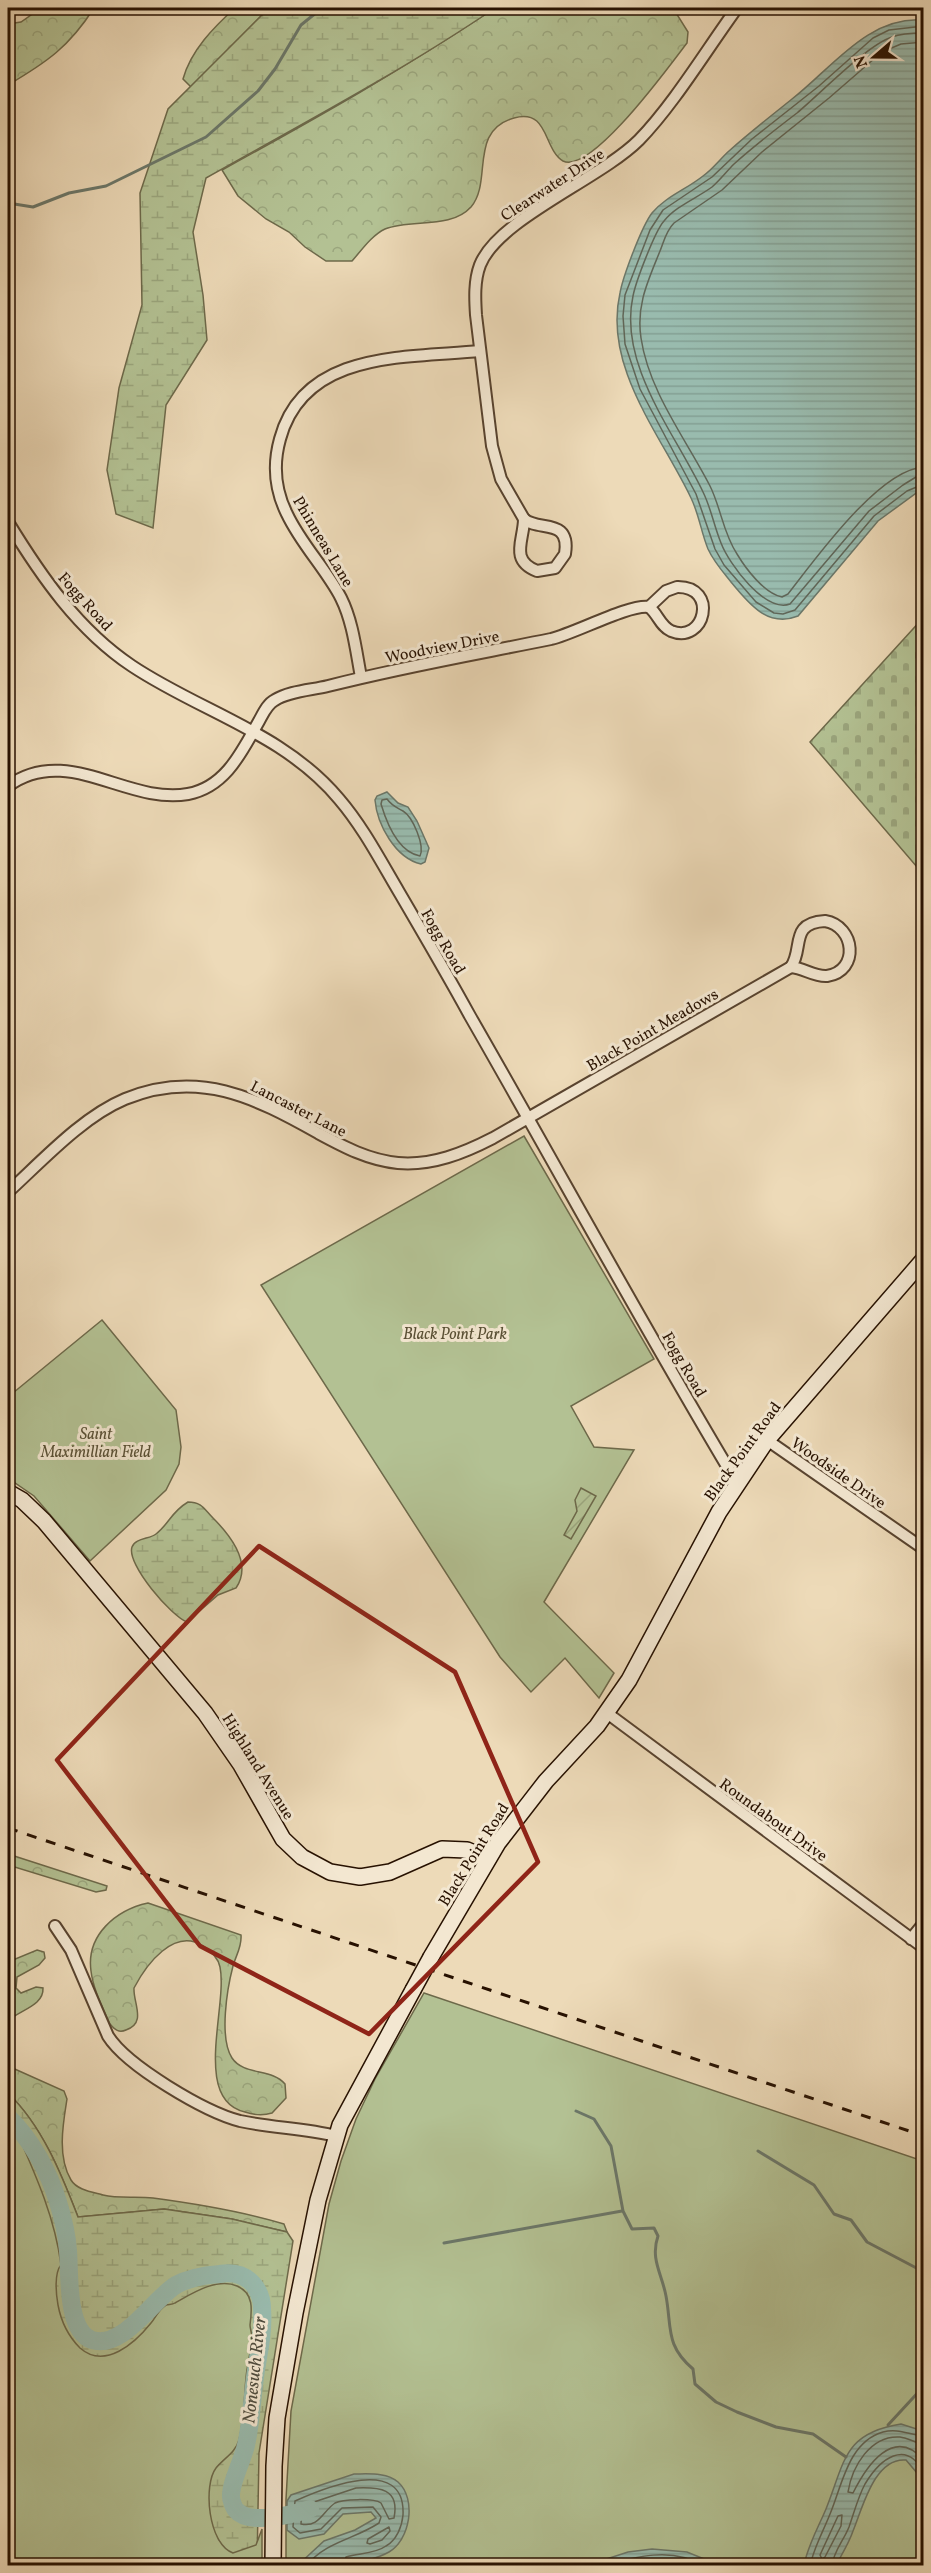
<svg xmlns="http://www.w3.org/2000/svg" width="931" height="2573" font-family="Vollkorn,serif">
  <defs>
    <pattern id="forest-crowns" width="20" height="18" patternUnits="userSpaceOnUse" patternTransform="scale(1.5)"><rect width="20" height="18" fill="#b3c193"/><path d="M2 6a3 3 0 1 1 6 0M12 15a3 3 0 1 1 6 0" fill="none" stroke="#9aa57d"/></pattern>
    <pattern id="wetland-marsh" width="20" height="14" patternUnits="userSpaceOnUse" patternTransform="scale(1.5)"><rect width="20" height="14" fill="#b3c193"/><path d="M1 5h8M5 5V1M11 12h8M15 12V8" fill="none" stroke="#9aa57d"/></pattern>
    <pattern id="cemetery-stones" width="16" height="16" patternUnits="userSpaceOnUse" patternTransform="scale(1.5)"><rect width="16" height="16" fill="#b3c193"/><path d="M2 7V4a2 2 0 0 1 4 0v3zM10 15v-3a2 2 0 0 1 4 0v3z" fill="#9aa57d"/></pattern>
    <pattern id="garden-furrows" width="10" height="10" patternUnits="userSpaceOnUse" patternTransform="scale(1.5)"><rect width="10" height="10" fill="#b3c193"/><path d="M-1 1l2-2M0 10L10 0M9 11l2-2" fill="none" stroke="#9aa57d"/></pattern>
    <pattern id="water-rules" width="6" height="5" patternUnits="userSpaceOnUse" patternTransform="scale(1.5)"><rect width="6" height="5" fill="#99bbae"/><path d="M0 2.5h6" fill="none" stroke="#84a094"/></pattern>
  </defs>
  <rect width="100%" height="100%" fill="#eddab8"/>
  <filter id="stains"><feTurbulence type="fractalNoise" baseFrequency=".00333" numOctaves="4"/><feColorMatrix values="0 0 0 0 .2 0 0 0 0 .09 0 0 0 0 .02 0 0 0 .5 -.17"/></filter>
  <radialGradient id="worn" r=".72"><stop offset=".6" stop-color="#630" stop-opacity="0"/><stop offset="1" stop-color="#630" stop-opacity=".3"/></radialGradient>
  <g fill="url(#forest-crowns)" stroke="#6d694a" stroke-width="1.5">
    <path d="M 41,8 L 94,8 C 69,47 47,62 8,85 L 8,24 L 21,22 Z"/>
    <path d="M 235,8 L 269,8 L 191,87 L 183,79 C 191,50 214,27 235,8 Z"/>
    <path d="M 495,8 L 673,8 L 688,32 L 687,43 C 670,65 591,175 563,161 C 543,149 549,108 514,118 C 468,131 493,181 471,207 C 450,230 411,218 385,229 C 372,235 361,251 352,261 L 326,261 L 305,247 L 289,232 L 266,219 L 238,196 L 222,170 C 315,119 407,67 495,8 Z"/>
    <polygon points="8,1854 107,1886 106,1890 96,1892 8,1865"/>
    <path d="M 148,1903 L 241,1935 C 242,1947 236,1955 233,1966 C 227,1989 219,2038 232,2058 C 244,2076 272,2068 285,2084 L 286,2098 L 272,2113 C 262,2116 254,2115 245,2112 C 192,2100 228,2006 220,1967 C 218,1957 211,1951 203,1946 C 174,1927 146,1965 134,1988 C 133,2003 147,2023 126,2030 C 119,2033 115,2030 110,2024 C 103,2008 93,1989 91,1971 C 86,1935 116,1910 148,1903 Z"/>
    <path d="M 37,1950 L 44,1952 L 45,1958 L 39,1965 L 17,1977 L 16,1988 L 21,1993 L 36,1987 L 43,1988 C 44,2006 19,2010 8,2021 L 8,1962 Z"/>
    <path d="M 8,2066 L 64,2091 L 67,2099 C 63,2124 57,2156 71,2180 C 77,2190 92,2192 103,2195 C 119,2199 137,2196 153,2198 C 198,2204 241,2211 284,2224 L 287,2232 L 232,2219 L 164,2209 L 78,2217 C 61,2173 42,2126 8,2093 Z"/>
  </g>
  <g fill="url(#wetland-marsh)" stroke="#6d694a" stroke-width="1.5">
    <path d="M 269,8 L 495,8 C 402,71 304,123 206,178 L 193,232 L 203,295 L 207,340 L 166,405 L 153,528 L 116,514 L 107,470 L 119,388 L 142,305 L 140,193 L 168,109 Z"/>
    <path d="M 188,1502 C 202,1502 204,1509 213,1518 C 230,1535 253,1563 236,1588 L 218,1595 L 187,1622 C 172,1617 126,1564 132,1547 C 135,1538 150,1539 156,1534 C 169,1524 171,1512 188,1502 Z"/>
    <path d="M 8,2093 C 42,2126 61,2173 78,2217 L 164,2209 L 232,2219 L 287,2232 L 293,2241 L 259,2453 L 257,2565 L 8,2565 Z"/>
  </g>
  <polygon fill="url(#cemetery-stones)" stroke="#6d694a" stroke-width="1.5" points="923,618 923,874 810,742"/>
  <g fill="#b3c193" stroke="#6d694a" stroke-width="1.5">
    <polygon points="524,1136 654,1359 571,1406 594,1447 634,1450 544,1602 614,1673 599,1698 565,1658 531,1692 500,1657 261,1285"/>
    <polygon points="102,1320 176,1410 181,1447 179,1464 166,1490 90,1561 34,1496 8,1478 8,1397"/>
    <polygon points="424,1993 923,2161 923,2565 286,2566 286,2499 291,2411 329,2204 341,2161 356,2119 375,2079"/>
    <path d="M 8,2112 C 30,2163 54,2211 61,2265 C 54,2273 56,2294 58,2305 C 61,2321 68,2336 80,2348 C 105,2370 135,2343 151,2323 C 156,2317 159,2309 166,2305 C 169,2304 172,2305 175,2303 C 191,2294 217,2277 237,2286 C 254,2293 252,2310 250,2325 C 250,2329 252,2333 252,2338 C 251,2352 247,2365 246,2378 C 244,2400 244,2419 239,2440 C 236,2452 223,2459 216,2468 C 203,2485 208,2544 233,2553 L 256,2545 L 262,2529 L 262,2565 L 8,2565 Z"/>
  </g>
  <polygon fill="url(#garden-furrows)" stroke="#6d694a" stroke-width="1.5" points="581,1488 596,1496 571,1539 564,1535 577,1511 575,1500"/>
  <g fill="url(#water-rules)" stroke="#6b7769" stroke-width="1.5">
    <path d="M 923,20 L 923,488 L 878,521 L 798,616 C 768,628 749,604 731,582 C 723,572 714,562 708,549 C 701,532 699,514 691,498 C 661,435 603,367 620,293 C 623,276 642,226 652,213 C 665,197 687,189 703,176 C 713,169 720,159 729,151 C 749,133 771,116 792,99 C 832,68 868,16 923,20 Z"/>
    <path d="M 387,792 L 398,803 L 408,807 L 417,821 L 429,848 L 425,862 L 421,864 C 395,858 377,824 375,800 L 377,796 Z"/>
    <path d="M 901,2424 L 923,2431 L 923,2488 L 917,2473 L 906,2460 C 874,2457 862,2510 853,2531 C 849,2543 842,2554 836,2565 L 804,2565 C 808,2545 818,2528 826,2509 C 845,2462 843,2433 901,2424 Z"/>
    <path d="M 354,2474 C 368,2474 387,2472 398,2482 C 417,2499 410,2540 389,2552 C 366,2565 323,2566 298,2565 L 324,2541 L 355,2530 L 376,2518 L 371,2512 L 343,2514 L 324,2534 L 299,2539 L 287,2530 L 287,2501 L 291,2495 Z"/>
    <polygon points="652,2549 687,2552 719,2565 588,2565 628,2552"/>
  </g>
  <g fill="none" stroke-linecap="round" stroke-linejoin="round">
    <g stroke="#606658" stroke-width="1.5">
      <polyline points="924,26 889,30 873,38 819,86 752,139 712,177 663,210 650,230 625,295 623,316 625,344 640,389 696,494 715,549 724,565 756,602 774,613 783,614 795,610 874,516 907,491 924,484"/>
      <path d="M 924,33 C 913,33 902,33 892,37 C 867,45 820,94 797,113 C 776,129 754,146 734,164 C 726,172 720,180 712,187 C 697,198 676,206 664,221 C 655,231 636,281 633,296 C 618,365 675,433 703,492 C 711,508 714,526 721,543 C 729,564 765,613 790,604 L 869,511 L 903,485 L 916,477 L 924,476"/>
      <path d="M 924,42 L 901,44 L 882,52 L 829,98 L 762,152 L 722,190 L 674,223 C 666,231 664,241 660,251 C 648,281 636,305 641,338 C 649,392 686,439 710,486 C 721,508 723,533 737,554 C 746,569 764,593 782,597 L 788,594 C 814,561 879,469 924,467"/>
      <path d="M 387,799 C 392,806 396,807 403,811 C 413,817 425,846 420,856 C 398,852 387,824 381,804 L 382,800 Z"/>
      <path d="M 924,2444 C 915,2443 908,2438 900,2437 C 870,2435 852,2467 848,2492 L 853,2493 C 866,2467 893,2425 924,2460"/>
      <path d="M 356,2488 C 379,2487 400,2488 394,2518 L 389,2519 L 381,2503 C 374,2498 342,2499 335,2503 C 323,2511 319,2528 301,2524 L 302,2506 Z"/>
      <polygon points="842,2515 841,2526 825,2557 822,2559 820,2555 838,2516"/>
      <polygon points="389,2527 390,2531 382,2540 370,2544 367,2543 368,2539"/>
      <path d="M 306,2566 C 327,2541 353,2540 379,2523 L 381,2517 L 373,2507 L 342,2508 L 321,2529 L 300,2533 L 293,2527 L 295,2501 C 324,2488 406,2454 403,2515 C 402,2526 397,2540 386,2546 C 375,2554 359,2553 346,2557 L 342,2566"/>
      <path d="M 602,2566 C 633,2557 674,2546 702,2566"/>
      <path d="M 810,2566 C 814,2547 823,2532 830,2514 C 842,2486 848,2442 883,2432 C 899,2428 909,2435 924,2436"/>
      <path d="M 832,2566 C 833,2552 844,2540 849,2527 C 854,2513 858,2497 865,2484 C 880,2459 906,2438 924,2473"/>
    </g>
    <g stroke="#6b7769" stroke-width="3">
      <polyline points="8,203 33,207 69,193 106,186 206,137 258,91 275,69 301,25 322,8"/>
      <path d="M 576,2111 L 594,2119 L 611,2146 L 623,2211 L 632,2229 L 654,2228 L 658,2236 C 650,2259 662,2274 666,2296 C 672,2328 665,2345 693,2369 L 695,2384 L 716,2402 L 737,2412 L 776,2427 L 813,2434 L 846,2457"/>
      <polyline points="758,2151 814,2185 834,2214 851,2220 867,2242 924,2272"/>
      <polyline points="444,2243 622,2211"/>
      <polyline points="888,2425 924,2386"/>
    </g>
    <path stroke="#99bbae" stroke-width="18" d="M 8,2117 C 31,2139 49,2172 58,2202 C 63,2218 67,2235 68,2251 C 70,2274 66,2331 92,2340 C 123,2350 153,2299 176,2285 C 189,2278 206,2275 220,2274 C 232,2272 244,2274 253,2284 C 259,2291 262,2300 262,2309 C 264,2332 258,2355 255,2377 C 252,2400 251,2423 246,2445 C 243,2459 230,2484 231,2497 C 231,2500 234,2508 236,2510 C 249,2526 294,2514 310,2509"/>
    <defs>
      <g id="street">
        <path d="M 524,519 L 501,479 L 492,446 L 476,315 C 475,299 474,281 480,265 C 498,219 600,179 639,140 C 674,104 707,49 737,8"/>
        <path d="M 524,519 C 538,532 571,517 565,554 L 555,568 L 537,571 C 509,560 524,540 524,519 Z"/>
        <path d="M 8,522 C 41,576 78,630 132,666 C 201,712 284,733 339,799 C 363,827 380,860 399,892 C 423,933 447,974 470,1016 C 559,1171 645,1330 737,1483"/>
        <path d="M 677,587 C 719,586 705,645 671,631 C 660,626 658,614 649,607 L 666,591 Z"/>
        <path d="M 361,677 C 356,651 353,622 341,598 C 326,569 301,544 287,514 C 275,490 273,464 280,439 C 304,350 407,358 480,351"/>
        <path d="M 8,786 C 67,743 127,805 188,794 C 226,787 242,751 259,721 C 263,714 267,704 275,700 C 289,691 312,690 328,686 C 402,667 477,654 551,639 C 576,633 629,604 649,607"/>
        <path d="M 825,921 C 855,926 860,971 827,976 C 814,977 804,968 791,967 C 804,948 789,923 825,921 Z"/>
        <path d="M 8,1192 C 42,1161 82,1117 125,1099 C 198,1069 254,1097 318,1133 C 344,1147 368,1160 398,1163 C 432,1166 464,1153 493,1138 L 791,967"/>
        <polyline points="915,1270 924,1278"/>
        <polyline points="767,1440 924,1549"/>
        <polyline points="607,1713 924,1948"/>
        <path d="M 55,1926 L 71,1950 L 108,2036 C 127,2066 205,2112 240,2121 C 272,2128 304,2128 336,2136"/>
        <polyline points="911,1939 924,1923"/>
      </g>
      <g id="secondary">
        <polyline points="8,1492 22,1500 44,1521 205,1713 241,1765 283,1839 302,1857 330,1872 360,1877 390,1872 442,1849 467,1850 488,1859"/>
        <polyline points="431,1957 498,1843 546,1781 597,1726 629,1680 719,1512 767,1440 924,1259"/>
        <polyline points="273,2566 274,2466 277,2418 295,2313 318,2200 340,2125 413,1990"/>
      </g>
    </defs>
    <use href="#street" stroke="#58432f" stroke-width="14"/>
    <use href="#secondary" stroke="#271101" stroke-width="18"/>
    <use href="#street" stroke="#f3e7d1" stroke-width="10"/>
    <use href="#secondary" stroke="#f3e7d1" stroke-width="15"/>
    <polyline stroke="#271101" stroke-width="3" stroke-dasharray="10 10" stroke-linecap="butt" points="8,1828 924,2136"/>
    <defs>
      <polyline id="secondary-bridge" points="413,1990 431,1957"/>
    </defs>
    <use href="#secondary-bridge" stroke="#271101" stroke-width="18" stroke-linecap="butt"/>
    <use href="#secondary-bridge" stroke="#f3e7d1" stroke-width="15"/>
  </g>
  <path fill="none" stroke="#8f2418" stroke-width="4.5" stroke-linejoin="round" d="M 259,1546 L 455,1672 L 538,1862 L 369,2034 L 200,1946 L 57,1760 Z"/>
  <g text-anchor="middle" stroke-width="6" stroke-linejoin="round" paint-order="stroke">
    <g font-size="16" fill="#271101" stroke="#f3e7d1">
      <text transform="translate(552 184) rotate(-33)" y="6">Clearwater Drive</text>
      <text transform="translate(324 541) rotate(59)" y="6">Phinneas Lane</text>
      <text transform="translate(86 601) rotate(48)" y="6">Fogg Road</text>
      <text transform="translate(442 646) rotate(-11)" y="6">Woodview Drive</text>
      <text transform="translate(444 941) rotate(60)" y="6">Fogg Road</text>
      <text transform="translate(652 1029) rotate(-30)" y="6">Black Point Meadows</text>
      <text transform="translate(299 1108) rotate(27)" y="6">Lancaster Lane</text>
      <text transform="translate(685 1364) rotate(60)" y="6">Fogg Road</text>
      <text transform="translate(742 1451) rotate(-54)" y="6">Black Point Road</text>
      <text transform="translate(839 1472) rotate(35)" y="6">Woodside Drive</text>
      <text transform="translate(259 1766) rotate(58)" y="6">Highland Avenue</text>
      <text transform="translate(774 1819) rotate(36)" y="6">Roundabout Drive</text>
      <text transform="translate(473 1854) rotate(-58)" y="6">Black Point Road</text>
    </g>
    <g font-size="16" font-style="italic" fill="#584f34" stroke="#f3e7d1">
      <text x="455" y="1339">Black Point Park</text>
      <text x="96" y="1439">Saint<tspan x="96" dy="18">Maximillian Field</tspan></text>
    </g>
    <g font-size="18" font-style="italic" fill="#4f4c3e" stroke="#f3e7d1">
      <text transform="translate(254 2370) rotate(-84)" y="6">Nonesuch River</text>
    </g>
  </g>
  <rect width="931" height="2573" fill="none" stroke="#eddab8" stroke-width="30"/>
  <rect x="9" y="9" width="913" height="2555" fill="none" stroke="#271101" stroke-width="3"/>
  <rect x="15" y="15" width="901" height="2543" fill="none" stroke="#271101" stroke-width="1.5"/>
  <g transform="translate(874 57) rotate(250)" stroke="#f3e7d1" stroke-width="4.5" paint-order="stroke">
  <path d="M0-4.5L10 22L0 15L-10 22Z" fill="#271101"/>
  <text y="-9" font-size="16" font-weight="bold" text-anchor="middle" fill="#271101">N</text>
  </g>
  <rect width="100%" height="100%" filter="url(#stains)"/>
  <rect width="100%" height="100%" fill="url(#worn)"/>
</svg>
